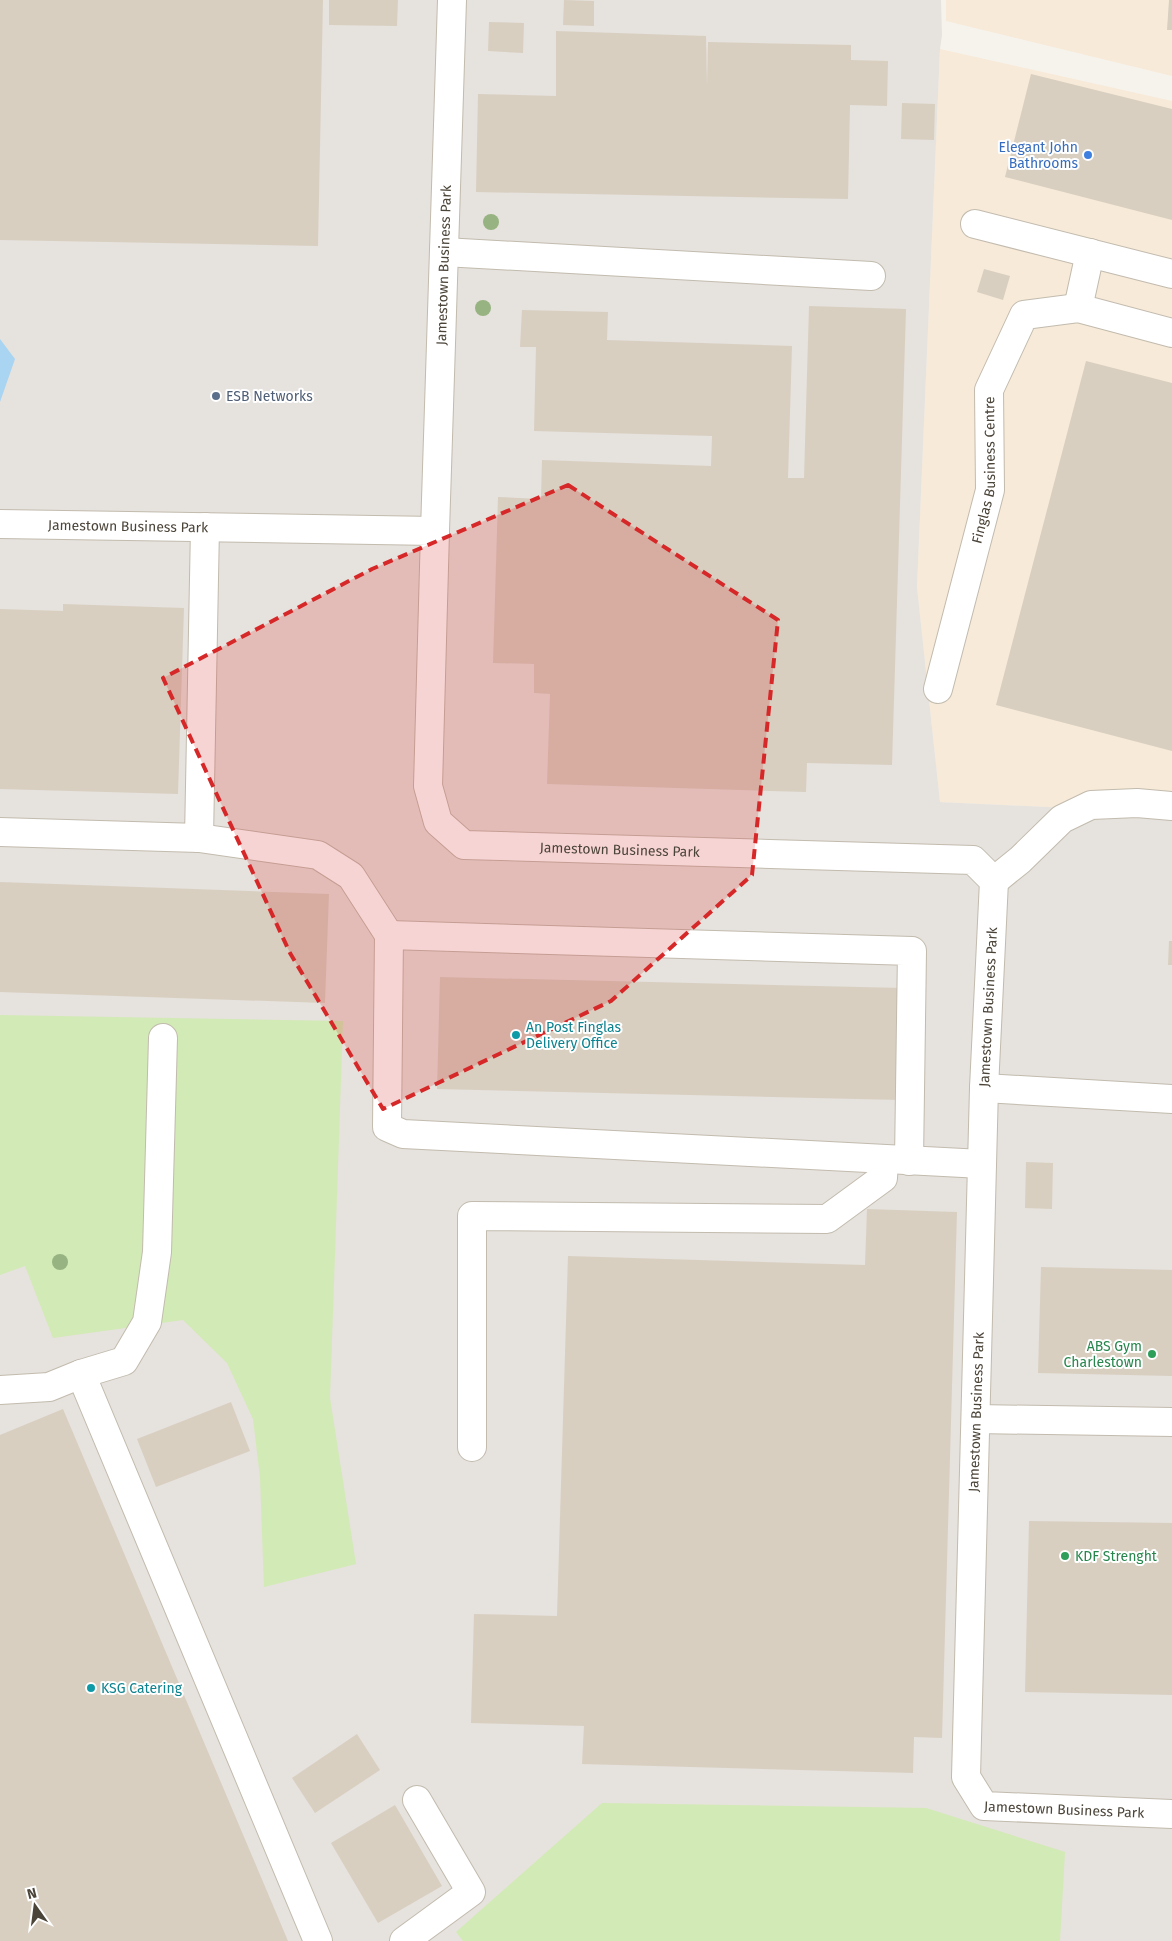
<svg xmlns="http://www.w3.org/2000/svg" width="1172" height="1941" font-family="'Fira Sans',sans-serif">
  <rect width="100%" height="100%" fill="#f6f3ec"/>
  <g fill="#f7ead8">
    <polygon points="946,0 1172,0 1172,76 946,21"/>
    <polygon points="940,49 1172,101 1172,813 940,802 917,587"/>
  </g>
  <polygon fill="#e6e2dd" points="0,0 941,0 942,35 940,49 917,587 940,802 1172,813 1172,1941 0,1941"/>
  <g fill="#d2eab5">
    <polygon points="0,1015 343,1021 330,1398 356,1564 264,1587 260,1477 253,1419 227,1363 183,1320 53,1338 25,1266 0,1275"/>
    <polygon points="602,1803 926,1808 1065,1852 1060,1941 463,1941 456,1932"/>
  </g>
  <polygon fill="#a9d4f2" points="0,339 15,359 0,402"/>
  <g fill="#d8cfc1">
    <polygon points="0,0 323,0 318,246 0,240"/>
    <polygon points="329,0 398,0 397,26 329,25"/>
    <polygon points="564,0 594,1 594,26 563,25"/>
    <polygon points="1169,0 1172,0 1172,30 1167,30"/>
    <polygon points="489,22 524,23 523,53 488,51"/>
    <polygon points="556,31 706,36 707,86 708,42 851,45 851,60 888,61 887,106 850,105 848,199 476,192 478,94 556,96"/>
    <polygon points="1031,74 1172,109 1172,220 1005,177"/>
    <polygon points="902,103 935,104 934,140 901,139"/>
    <polygon points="984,269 1010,276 1003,300 977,292"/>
    <polygon points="809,306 906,309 892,765 807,763 806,792 547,784 550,694 534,693 534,664 493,663 498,497 541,499 542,460 711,466 712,436 534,431 536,347 520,347 522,310 608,312 607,340 792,346 788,478 804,478"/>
    <polygon points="1086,361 1172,383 1172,751 996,705"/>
    <polygon points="63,604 184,608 178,794 0,789 0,609 63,611"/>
    <polygon points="0,882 329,894 325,1003 0,992"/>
    <polygon points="1169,941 1172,941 1172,965 1168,965"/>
    <polygon points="440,977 903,988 900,1100 437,1089"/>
    <polygon points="1026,1162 1053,1163 1052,1209 1025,1208"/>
    <polygon points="867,1209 957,1212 942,1738 914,1737 913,1773 582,1764 584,1726 471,1723 474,1614 557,1616 568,1256 865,1265"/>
    <polygon points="1041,1267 1172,1270 1172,1376 1038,1373"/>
    <polygon points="231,1402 250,1451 156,1487 137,1439"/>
    <polygon points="63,1409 288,1941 0,1941 0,1435"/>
    <polygon points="1029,1521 1172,1523 1172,1695 1025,1692"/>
    <polygon points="357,1734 380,1770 315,1813 292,1778"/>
    <polygon points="395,1805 442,1886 378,1923 331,1843"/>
  </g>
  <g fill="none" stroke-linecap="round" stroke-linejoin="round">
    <defs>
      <g id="minor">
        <polyline points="975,224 1172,274"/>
        <polyline points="444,252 871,276"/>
        <polyline points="1078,308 1090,253"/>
        <path id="s1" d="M 0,524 L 435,531 L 428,786 L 438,822 L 464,845 L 973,860 L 994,881 L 984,1088 L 966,1777 L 984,1806 L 1172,1814"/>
        <path id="s2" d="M 435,531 L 452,0"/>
        <path id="s3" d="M 938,689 L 990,490 L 989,390 L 1024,315 L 1078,308 L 1172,333"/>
        <polyline points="0,832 199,838 318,855 351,876 389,935 387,1127 403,1134 982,1164"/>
        <polyline points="199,838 205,527"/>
        <polyline points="994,881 1020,860 1062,819 1091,805 1137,803 1172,806"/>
        <polyline points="389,935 912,951 909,1161"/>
        <polyline points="984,1088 1172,1099"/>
        <polyline points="81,1374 124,1361 147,1322 157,1252 163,1038"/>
        <polyline points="0,1390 49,1387 81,1374 318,1941"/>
        <polyline points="976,1419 1172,1422"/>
        <polyline points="472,1447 472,1216 827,1219 883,1178 884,1159"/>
        <polyline points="404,1941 471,1892 417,1800"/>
      </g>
    </defs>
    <use href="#minor" stroke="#c2bbae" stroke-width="30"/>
    <use href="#minor" stroke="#fff" stroke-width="28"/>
  </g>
  <g fill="#97b381">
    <circle cx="491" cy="222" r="8"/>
    <circle cx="483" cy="308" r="8"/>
    <circle cx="60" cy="1262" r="8"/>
  </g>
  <path fill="#d62828" fill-opacity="0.2" stroke="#d62828" stroke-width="4" stroke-dasharray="10 6" stroke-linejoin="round" d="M 568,485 L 778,620 L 752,875 L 611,1001 L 383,1109 L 290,953 L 163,678 L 372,569 Z"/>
  <circle fill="#3f7fe0" stroke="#fff" stroke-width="2" cx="1088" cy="155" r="5"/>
  <circle fill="#5c6f8a" stroke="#fff" stroke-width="2" cx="216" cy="396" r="5"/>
  <g fill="#0f9aa8" stroke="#fff" stroke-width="2">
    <circle cx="516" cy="1035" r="5"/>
    <circle cx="91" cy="1688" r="5"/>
  </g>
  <g fill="#2e9e5b" stroke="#fff" stroke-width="2">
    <circle cx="1152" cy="1354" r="5"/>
    <circle cx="1065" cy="1556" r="5"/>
  </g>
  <g text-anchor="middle" stroke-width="4" stroke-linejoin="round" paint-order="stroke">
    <g font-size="14" fill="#366cbe" stroke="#fff" text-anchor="end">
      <text x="1078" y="152">Elegant John<tspan x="1078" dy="16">Bathrooms</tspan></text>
    </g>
    <g font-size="14" fill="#4b4439" stroke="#fff">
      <text dy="5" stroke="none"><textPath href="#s2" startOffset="266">Jamestown Business Park</textPath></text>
      <text dy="5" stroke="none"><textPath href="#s3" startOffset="225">Finglas Business Centre</textPath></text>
      <text dy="5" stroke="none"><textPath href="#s1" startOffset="128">Jamestown Business Park</textPath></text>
      <text dy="5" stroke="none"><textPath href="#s1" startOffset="918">Jamestown Business Park</textPath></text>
      <text transform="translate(988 1007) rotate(-87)" y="5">Jamestown Business Park</text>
      <text transform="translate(976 1412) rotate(-88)" y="5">Jamestown Business Park</text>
      <text dy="5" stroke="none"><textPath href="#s1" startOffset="2312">Jamestown Business Park</textPath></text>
    </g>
    <g font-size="14" fill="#4e5e75" stroke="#fff" text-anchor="start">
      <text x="226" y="401">ESB Networks</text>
    </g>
    <g font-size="14" fill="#0d838f" stroke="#fff" text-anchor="start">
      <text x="526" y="1032">An Post Finglas<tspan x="526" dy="16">Delivery Office</tspan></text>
      <text x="101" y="1693">KSG Catering</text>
    </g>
    <g font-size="14" fill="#27864d" stroke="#fff" text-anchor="end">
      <text x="1142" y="1351">ABS Gym<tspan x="1142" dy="16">Charlestown</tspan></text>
      <text x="1075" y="1561" text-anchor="start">KDF Strenght</text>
    </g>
  </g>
  <g transform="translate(35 1906) rotate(346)" stroke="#ffffff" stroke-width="4" paint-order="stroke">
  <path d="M0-4L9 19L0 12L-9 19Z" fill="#4b4439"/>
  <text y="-8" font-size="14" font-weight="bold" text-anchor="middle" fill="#4b4439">N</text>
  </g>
</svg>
